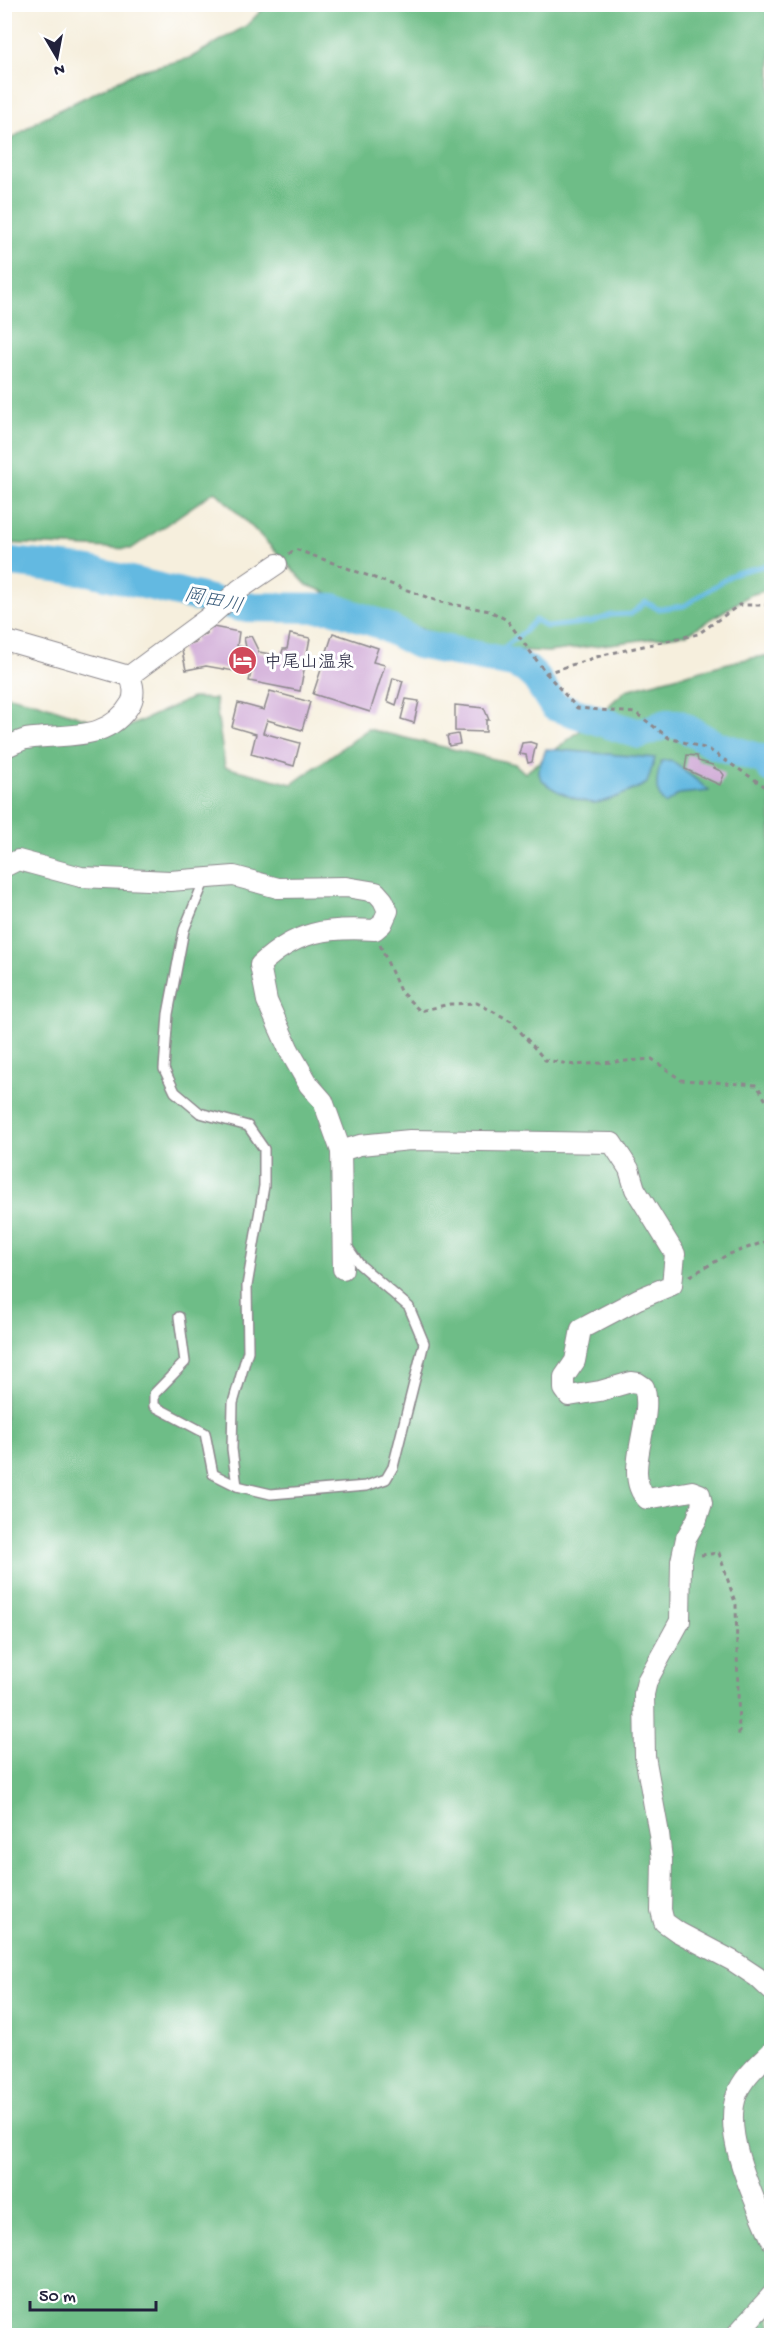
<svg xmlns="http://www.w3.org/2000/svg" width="776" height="2340" font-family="'Gochi Hand','Klee One',sans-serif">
  <rect width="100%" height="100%" fill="#fff"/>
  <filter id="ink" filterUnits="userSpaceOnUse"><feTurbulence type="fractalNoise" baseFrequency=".0167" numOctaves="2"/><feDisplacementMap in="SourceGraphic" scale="12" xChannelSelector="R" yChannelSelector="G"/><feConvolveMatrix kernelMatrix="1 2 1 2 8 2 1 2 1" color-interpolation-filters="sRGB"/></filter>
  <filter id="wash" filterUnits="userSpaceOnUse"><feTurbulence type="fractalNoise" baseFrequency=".008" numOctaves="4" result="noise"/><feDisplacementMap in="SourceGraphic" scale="24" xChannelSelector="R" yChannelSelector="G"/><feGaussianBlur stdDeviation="1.35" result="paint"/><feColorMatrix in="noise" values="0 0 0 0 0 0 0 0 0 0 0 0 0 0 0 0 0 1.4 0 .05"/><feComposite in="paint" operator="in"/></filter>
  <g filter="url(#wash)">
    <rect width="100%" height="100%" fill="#f6efdd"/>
    <g fill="#6ebd87" stroke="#487061" stroke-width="1.5">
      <polygon points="267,5 771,5 771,589 750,595 687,634 548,652 469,647 307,585 259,534 215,491 131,549 5,543 4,177 10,140 41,119 138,71 190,58 246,26"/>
      <polygon points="771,655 771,2335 5,2336 5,695 35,702 121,730 192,698 215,699 225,767 292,784 368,729 515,764 525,773 586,726 626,690 736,661"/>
    </g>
    <g fill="#64b9e1" stroke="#436e8e" stroke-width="1.5">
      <path d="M 546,749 L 655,758 L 647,783 C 637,789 605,803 594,803 C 581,802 539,788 539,772 C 539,765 544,756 546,749 Z"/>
      <path d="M 670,760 C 672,761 708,789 709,791 L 679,794 L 665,804 C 653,791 657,777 661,761 Z"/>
    </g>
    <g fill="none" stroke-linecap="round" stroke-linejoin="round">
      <polyline stroke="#64b9e1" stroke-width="5" points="489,659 525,631 535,620 547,627 592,622 611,615 631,614 646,602 658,609 684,606 735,573 772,564"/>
      <polyline stroke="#64b9e1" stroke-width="30" points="4,561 89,571 240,607 333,608 380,624 418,644 513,663 526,669 536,678 554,706 639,734 666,724 678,724 715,745 765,760 772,769"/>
    </g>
    <g id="blocks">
      <g fill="#d2add8">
        <polygon points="208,626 239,632 237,646 246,647 244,638 251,636 259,652 281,656 283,649 287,649 290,634 310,638 300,691 249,681 252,669 235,666 234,671 206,666 186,670 181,646 196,642 194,637 207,634"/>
        <polygon points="333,633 378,648 373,662 385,665 370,712 313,694"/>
        <polygon points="393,678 403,681 396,705 387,701"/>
        <polygon points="270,691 310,702 302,730 267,720 263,733 300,743 294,766 251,754 256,734 232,727 238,703 264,710"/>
        <polygon points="406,699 419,701 414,723 401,719"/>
        <polygon points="455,705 484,708 489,720 486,720 486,732 455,731"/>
        <polygon points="458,734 460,744 449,746 447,736"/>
        <polygon points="530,742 536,744 532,762 528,763 526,755 519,754 522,743"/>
        <polygon points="687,755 697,756 698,761 713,765 714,768 721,771 724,775 720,785 685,769"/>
      </g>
    </g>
  </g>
  <g filter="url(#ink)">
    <use href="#blocks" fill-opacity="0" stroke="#8c888c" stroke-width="1.5"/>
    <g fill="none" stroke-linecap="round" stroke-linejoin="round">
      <defs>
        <g id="service">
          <polyline points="179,1317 185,1362 154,1394 154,1406 205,1433 213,1474 237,1486 232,1449 233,1403 248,1351 247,1286 264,1186 264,1149 248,1126 200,1113 175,1092 164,1069 168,1014 184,930 205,879"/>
          <polyline points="237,1486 271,1494 366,1486 386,1479 393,1467 424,1343 409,1307 359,1264 346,1245"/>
        </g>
        <g id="minor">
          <polyline points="4,640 129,676 209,617 240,589 277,564"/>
          <path d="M 4,748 C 11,745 19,741 26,739 C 66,733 108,743 131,703 C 135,695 134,684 129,676"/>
          <path d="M 4,867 L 18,860 L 81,877 L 170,881 L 234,876 L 278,888 L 346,887 L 376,892 L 383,900 L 388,911 L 382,924 L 375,930 C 327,927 296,931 260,965 L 267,1001 L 289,1050 L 309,1085 L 323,1101 L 341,1151 L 343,1269"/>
          <path d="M 341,1151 L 360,1145 L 410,1140 L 612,1143 L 629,1169 L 635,1189 L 675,1254 L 672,1285 L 638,1299 L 581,1329 L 575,1361 L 564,1377 L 564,1389 L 569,1396 L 600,1391 L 631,1382 L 638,1383 L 644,1387 C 655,1420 621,1474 647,1499 L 692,1491 L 700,1494 L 702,1503 L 697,1519 L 686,1538 L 681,1561 L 680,1621 L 647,1681 L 644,1694 L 645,1756 L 659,1834 L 662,1860 L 661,1910 L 664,1922 L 678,1932 L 733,1961 L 757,1977 L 772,1991"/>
          <path d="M 772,2051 C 759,2064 743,2077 737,2094 C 721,2135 756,2202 772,2241"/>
          <polyline points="735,2336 772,2295"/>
        </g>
      </defs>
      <use href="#service" stroke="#8c888c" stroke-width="12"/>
      <use href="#minor" stroke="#8c888c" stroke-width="22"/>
      <g stroke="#8c888c" stroke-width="3" stroke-dasharray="4.5 4.5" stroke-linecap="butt">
        <polyline points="289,554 295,549 440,602 490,611 507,620 546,673 603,655 698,634 739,605 772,605"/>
        <polyline points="546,673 577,708 636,713 669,738 708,749 772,791"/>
        <polyline points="380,945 400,991 420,1011 450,1004 477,1003 511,1021 545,1060 575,1065 652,1059 681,1080 757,1085 772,1111"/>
        <polyline points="690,1276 727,1255 767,1241 772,1234"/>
        <polyline points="701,1555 719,1553 736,1605 739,1735"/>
      </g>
      <use href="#service" stroke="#fff" stroke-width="9"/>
      <use href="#minor" stroke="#fff" stroke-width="20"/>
    </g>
  </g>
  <defs>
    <symbol id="hotel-disc" viewBox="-11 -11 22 22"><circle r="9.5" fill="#d1495b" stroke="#fff"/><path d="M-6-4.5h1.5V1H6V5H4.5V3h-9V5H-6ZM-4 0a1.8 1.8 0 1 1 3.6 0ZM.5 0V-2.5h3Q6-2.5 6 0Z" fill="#fff"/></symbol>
  </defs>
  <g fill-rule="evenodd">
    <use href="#hotel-disc" x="226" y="644" width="33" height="33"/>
  </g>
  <g text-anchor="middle" stroke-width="6" stroke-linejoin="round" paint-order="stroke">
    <g font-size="18" fill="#22223b" stroke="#fff" text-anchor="start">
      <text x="264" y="667">中尾山温泉</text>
    </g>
    <g font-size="20" font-style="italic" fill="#3c5e7d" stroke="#fff">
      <text transform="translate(214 599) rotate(12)" y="7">岡田川</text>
    </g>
  </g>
  <rect width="776" height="2340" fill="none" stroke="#fff" stroke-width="24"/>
  <g transform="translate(57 57) rotate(170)" stroke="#ffffff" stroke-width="4.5" paint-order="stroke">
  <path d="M0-4.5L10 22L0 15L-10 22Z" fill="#22223b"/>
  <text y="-9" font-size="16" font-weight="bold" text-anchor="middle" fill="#22223b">N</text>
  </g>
  <path d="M30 2301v9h126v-9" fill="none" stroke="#22223b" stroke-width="3"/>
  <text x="39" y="2301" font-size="18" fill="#22223b" stroke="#ffffff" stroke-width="4.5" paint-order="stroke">50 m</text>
</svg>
